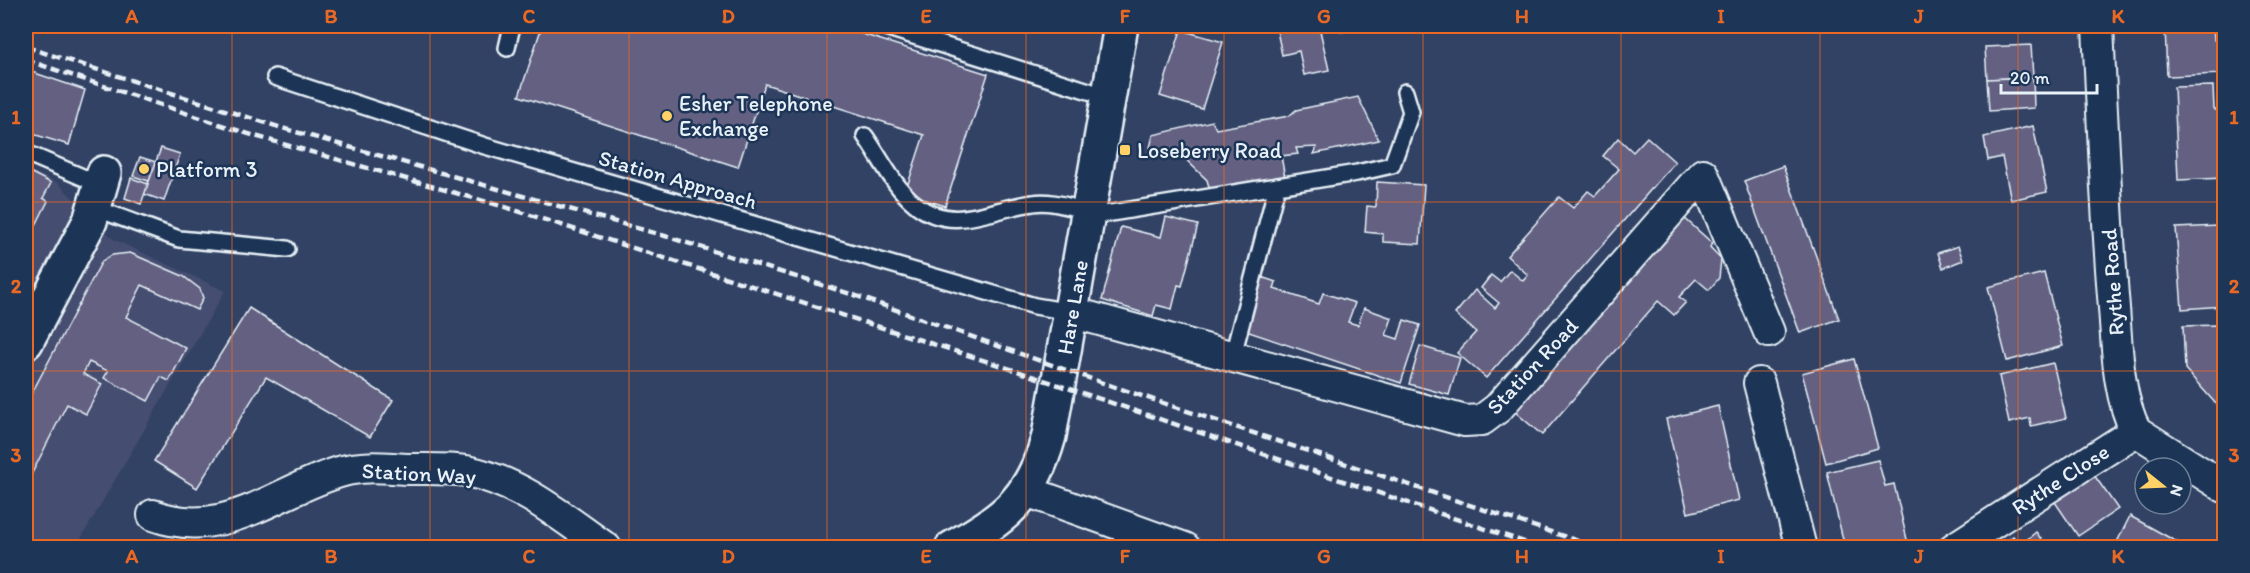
<svg xmlns="http://www.w3.org/2000/svg" width="2250" height="573" font-family="Itim,sans-serif">
  <rect width="100%" height="100%" fill="#324264"/>
  <filter id="ink" filterUnits="userSpaceOnUse"><feTurbulence type="fractalNoise" baseFrequency=".0167" numOctaves="2"/><feDisplacementMap in="SourceGraphic" scale="12" xChannelSelector="R" yChannelSelector="G"/><feConvolveMatrix kernelMatrix="1 2 1 2 8 2 1 2 1" color-interpolation-filters="sRGB"/></filter>
  <g filter="url(#ink)">
    <polygon fill="#444e70" points="26,169 58,183 113,239 225,291 76,547 26,548"/>
    <g fill="#646182" stroke="#e8f1f8" stroke-width="1.5">
      <polygon points="542,26 837,26 988,74 945,206 905,193 924,135 765,84 738,167 519,96"/>
      <polygon points="1276,26 1319,26 1329,70 1304,75 1299,51 1282,55"/>
      <polygon points="1340,26 1377,26 1341,32"/>
      <polygon points="2165,26 2213,26 2214,40 2222,39 2224,74 2167,76"/>
      <polygon points="1181,30 1223,42 1202,109 1160,96"/>
      <polygon points="2031,45 2033,77 1987,79 1985,47"/>
      <polygon points="26,70 85,90 69,145 26,132"/>
      <polygon points="2033,77 2034,108 1989,111 1987,79"/>
      <polygon points="2213,86 2214,110 2224,110 2224,178 2178,180 2174,87"/>
      <polygon points="1358,97 1379,140 1314,154 1317,147 1296,148 1298,154 1281,156 1285,178 1210,191 1207,180 1181,155 1149,152 1153,135 1212,121 1216,129 1289,116 1296,110"/>
      <polygon points="2033,126 2047,192 2011,200 2002,157 1988,160 1984,137"/>
      <polygon points="1647,137 1675,162 1486,378 1457,353 1476,332 1455,314 1475,290 1495,308 1499,303 1481,288 1491,275 1500,282 1510,270 1523,281 1528,275 1507,256 1559,197 1573,208 1588,191 1595,196 1619,169 1603,156 1618,138 1633,152"/>
      <polygon points="161,148 180,154 164,201 144,194"/>
      <polygon points="140,157 156,162 149,181 133,176"/>
      <polygon points="1783,166 1839,319 1800,333 1744,181"/>
      <polygon points="26,170 51,183 43,198 48,201 26,245"/>
      <polygon points="131,178 148,184 141,204 125,198"/>
      <polygon points="1377,182 1424,185 1420,244 1383,242 1383,234 1365,232 1367,206 1376,207"/>
      <polygon points="1682,216 1712,243 1710,247 1721,259 1719,278 1709,290 1696,279 1679,297 1686,302 1674,315 1658,301 1542,435 1514,411"/>
      <polygon points="1166,217 1198,225 1182,286 1178,285 1172,309 1156,305 1153,316 1102,300 1121,227 1161,237"/>
      <polygon points="2218,226 2224,306 2182,309 2176,228"/>
      <polygon points="1958,246 1963,260 1943,268 1938,253"/>
      <polygon points="130,253 183,276 200,289 203,298 197,310 142,285 126,317 186,348 169,381 161,377 148,401 104,378 108,371 89,362 83,374 102,384 86,414 67,404 26,485 26,404 102,261 112,255"/>
      <polygon points="2044,273 2063,346 2007,361 1988,287"/>
      <polygon points="1261,277 1276,282 1274,289 1319,304 1323,293 1355,303 1348,322 1358,325 1364,308 1392,318 1386,335 1398,339 1404,320 1420,325 1401,383 1243,330"/>
      <polygon points="249,308 393,400 370,437 266,377 197,488 154,461"/>
      <polygon points="2218,325 2219,339 2224,346 2224,413 2185,369 2183,326"/>
      <polygon points="1420,346 1460,358 1449,395 1409,384"/>
      <polygon points="1854,359 1878,448 1826,463 1802,373"/>
      <polygon points="2053,363 2066,418 2031,426 2030,418 2009,423 1999,376"/>
      <polygon points="1718,406 1739,500 1688,513 1666,419"/>
      <polygon points="1878,460 1885,486 1894,484 1909,548 1845,548 1827,472"/>
      <polygon points="2094,475 2118,509 2078,536 2055,502"/>
      <polygon points="2130,516 2188,548 2109,548 2111,544 2115,546"/>
      <polygon points="2036,532 2048,548 2028,548 2024,542"/>
      <polygon points="2013,536 2022,548 1998,548"/>
    </g>
    <g fill="none" stroke-linecap="round" stroke-linejoin="round">
      <defs>
        <g id="service">
          <polyline points="882,26 1108,97"/>
          <polyline points="507,48 512,26"/>
          <polyline points="275,77 485,146 1035,306 1071,312"/>
          <path d="M 865,136 C 880,157 894,187 914,203 C 952,235 992,208 1033,203 C 1051,200 1070,207 1088,211"/>
          <polyline points="26,153 101,185"/>
          <polyline points="95,208 179,239 287,249"/>
          <polyline points="1087,217 1357,173 1392,165 1411,112 1405,92"/>
          <polyline points="1233,355 1277,186"/>
        </g>
        <g id="minor">
          <path d="M 2098,26 C 2102,116 2106,206 2113,296 C 2117,337 2116,394 2136,431 L 2224,487"/>
          <polyline points="1071,312 1465,421 1482,420 1498,408 1703,174 1769,332"/>
          <polyline points="1759,383 1801,548"/>
          <polyline points="1026,491 1185,548"/>
          <path d="M 153,515 C 226,542 277,489 343,471 C 364,465 386,468 407,469 C 426,469 447,468 466,471 C 519,481 562,517 606,548"/>
          <polyline points="1954,548 2136,431"/>
        </g>
        <g id="tertiary">
          <polyline points="26,342 90,221 104,173"/>
          <path d="M 952,548 C 1007,517 1032,498 1049,436 L 1121,26"/>
        </g>
      </defs>
      <use href="#service" stroke="#e8f1f8" stroke-width="20"/>
      <use href="#minor" stroke="#e8f1f8" stroke-width="34"/>
      <use href="#tertiary" stroke="#e8f1f8" stroke-width="38"/>
      <use href="#service" stroke="#1d3557" stroke-width="15"/>
      <use href="#minor" stroke="#1d3557" stroke-width="30"/>
      <use href="#tertiary" stroke="#1d3557" stroke-width="33"/>
      <g stroke="#e8f1f8" stroke-width="4.5" stroke-dasharray="9 4.5" stroke-linecap="butt">
        <polyline points="26,47 282,128 665,236 854,295 1103,383 1599,548"/>
        <polyline points="26,60 255,136 505,207 1014,370 1542,548"/>
      </g>
    </g>
  </g>
  <path fill="none" stroke="#e86824" stroke-width="1.5" stroke-opacity="0.55" d="M 232,26 L 232,548M 430,26 L 430,548M 629,26 L 629,548M 827,26 L 827,548M 1026,26 L 1026,548M 1224,26 L 1224,548M 1423,26 L 1423,548M 1621,26 L 1621,548M 1820,26 L 1820,548M 2018,26 L 2018,548M 26,202 L 2224,202M 26,371 L 2224,371"/>
  <g fill="#ffd166" stroke="#1d3557" stroke-width="2">
    <circle cx="667" cy="116" r="6"/>
    <rect x="1119" y="144" width="12" height="12" rx="3"/>
    <circle cx="144" cy="169" r="6"/>
  </g>
  <g text-anchor="middle" stroke-width="5" stroke-linejoin="round" paint-order="stroke">
    <g font-size="22" fill="#e8f1f8" stroke="#1d3557" text-anchor="start">
      <text x="679" y="111">Esher Telephone<tspan x="679" dy="25">Exchange</tspan></text>
      <text x="1137" y="158">Loseberry Road</text>
      <text x="156" y="177">Platform 3</text>
    </g>
    <g font-size="22" fill="#e8f1f8" stroke="#1d3557">
      <text transform="translate(678 179) rotate(16)" y="8">Station Approach</text>
      <text transform="translate(2112 282) rotate(-94)" y="8">Rythe Road</text>
      <text transform="translate(1072 307) rotate(-80)" y="8">Hare Lane</text>
      <text transform="translate(1532 366) rotate(-47)" y="8">Station Road</text>
      <text transform="translate(419 473) rotate(3)" y="8">Station Way</text>
      <text transform="translate(2060 479) rotate(-33)" y="8">Rythe Close</text>
    </g>
  </g>
  <rect width="2250" height="573" fill="none" stroke="#1d3557" stroke-width="66"/>
  <g transform="translate(2163 486) rotate(108)"><circle r="28" fill="#1d3557" stroke="#6e8097" stroke-width="1.5"/>
  <path d="M0-4.5L10 22L0 15L-10 22Z" fill="#ffd166"/>
  <text y="-9" font-size="16" font-weight="bold" text-anchor="middle" fill="#e8f1f8">N</text>
  </g>
  <path d="M2001 84v9h96v-9" fill="none" stroke="#e8f1f8" stroke-width="3"/>
  <text x="2010" y="84" font-size="18" fill="#e8f1f8" stroke="#1d3557" stroke-width="4.5" paint-order="stroke">20 m</text>
  <rect x="33" y="33" width="2184" height="507" fill="none" stroke="#e86824" stroke-width="2"/>
  <g font-size="20" text-anchor="middle" font-weight="bold" fill="#e86824">
    <text x="132" y="23">A</text>
    <text x="331" y="23">B</text>
    <text x="529" y="23">C</text>
    <text x="728" y="23">D</text>
    <text x="926" y="23">E</text>
    <text x="1125" y="23">F</text>
    <text x="1324" y="23">G</text>
    <text x="1522" y="23">H</text>
    <text x="1721" y="23">I</text>
    <text x="1919" y="23">J</text>
    <text x="2118" y="23">K</text>
    <text x="16" y="124">1</text>
    <text x="2234" y="124">1</text>
    <text x="16" y="293">2</text>
    <text x="2234" y="293">2</text>
    <text x="16" y="462">3</text>
    <text x="2234" y="462">3</text>
    <text x="132" y="563">A</text>
    <text x="331" y="563">B</text>
    <text x="529" y="563">C</text>
    <text x="728" y="563">D</text>
    <text x="926" y="563">E</text>
    <text x="1125" y="563">F</text>
    <text x="1324" y="563">G</text>
    <text x="1522" y="563">H</text>
    <text x="1721" y="563">I</text>
    <text x="1919" y="563">J</text>
    <text x="2118" y="563">K</text>
  </g>
</svg>
